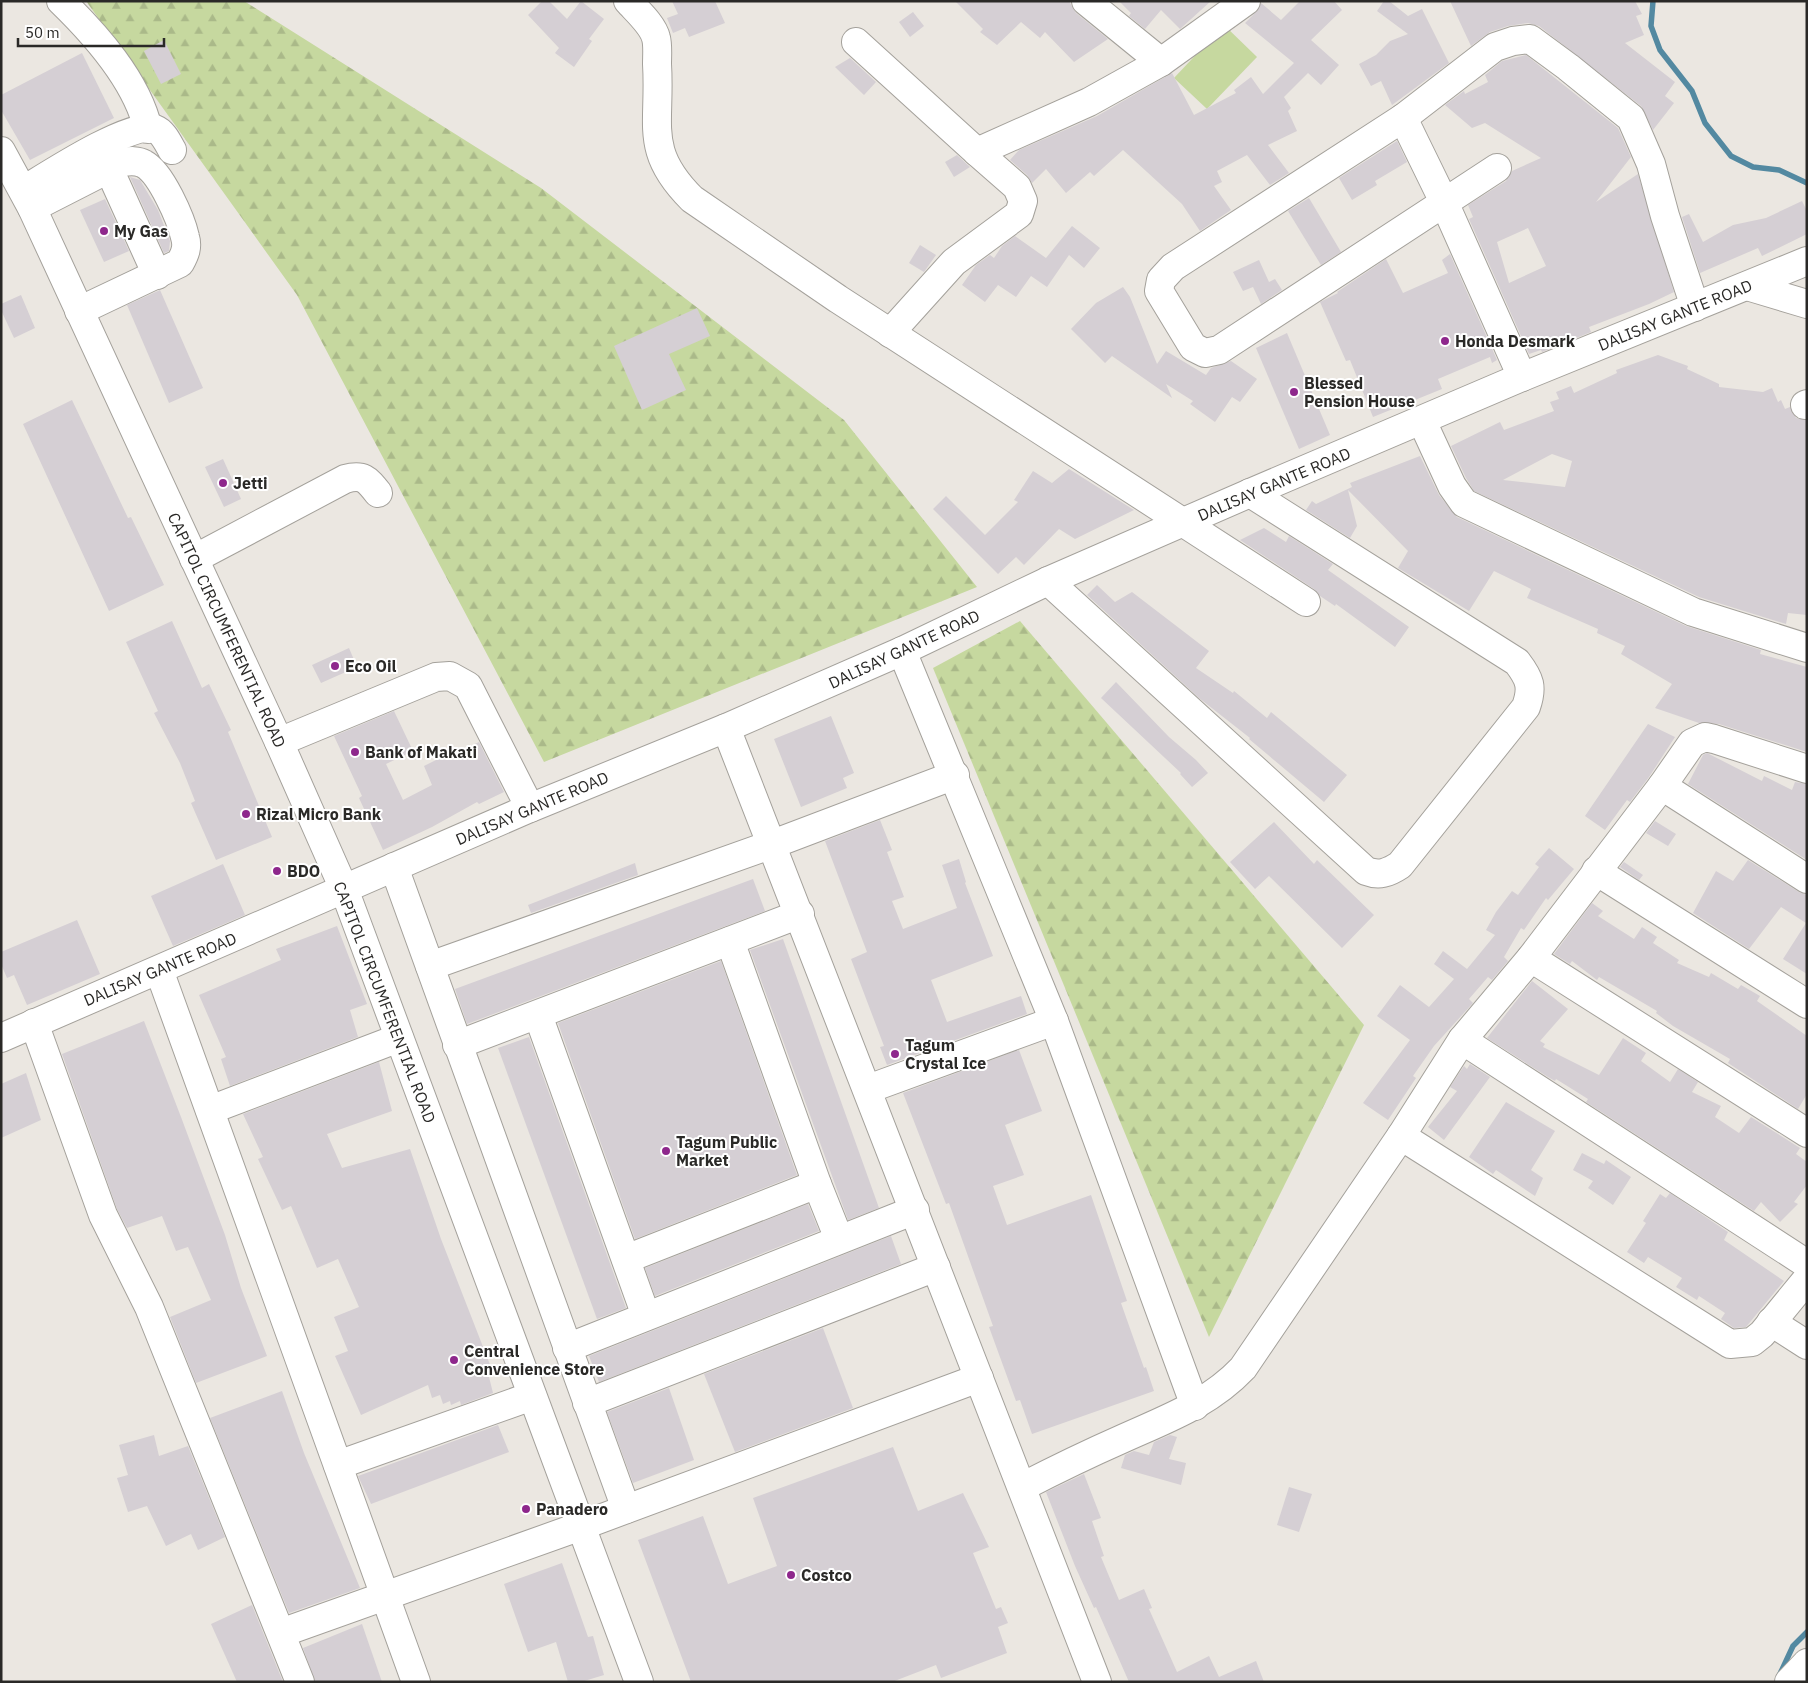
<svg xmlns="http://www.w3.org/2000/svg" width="1808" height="1683" font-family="'IBM Plex Sans',sans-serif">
  <defs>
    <pattern id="forest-firs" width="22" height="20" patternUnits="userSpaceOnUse" patternTransform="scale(1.25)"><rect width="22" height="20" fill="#c6d89f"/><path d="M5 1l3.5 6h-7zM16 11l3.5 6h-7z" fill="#aab989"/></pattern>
  </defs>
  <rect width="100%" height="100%" fill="#ebe7e1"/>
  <g fill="url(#forest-firs)">
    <polygon points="86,1 244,1 541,188 844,420 977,587 544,762 297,295"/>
    <polygon points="1020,621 1364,1025 1209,1337 933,668"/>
  </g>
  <polygon fill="#c6d89f" points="1224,25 1257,57 1207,109 1174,78"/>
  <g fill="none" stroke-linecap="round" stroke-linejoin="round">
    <g stroke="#5389a1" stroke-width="5.5">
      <polyline points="1653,1 1651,26 1660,50 1692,91 1705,123 1731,156 1753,167 1779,170 1807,183"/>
      <polyline points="1779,1676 1793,1646 1807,1632"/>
    </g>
  </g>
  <g fill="#d5cfd4" fill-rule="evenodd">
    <polygon points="542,1 549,1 567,19 581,1 604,19 589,39 592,41 574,67 555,53 559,48 528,15"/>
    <polygon points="672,1 715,1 725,23 689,37 685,28 673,33 667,18 678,14"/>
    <polygon points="955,1 1069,1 1076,13 1108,39 1074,62 1045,32 1040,38 1021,22 997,45 980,32 983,29"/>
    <polygon points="1119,1 1211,1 1180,29 1161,10 1145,29 1129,16 1131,13"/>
    <polygon points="1300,1 1334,1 1342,10 1311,40 1339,65 1321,85 1308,73 1284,97 1291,108 1288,111 1297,131 1268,145 1289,173 1270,185 1247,155 1217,171 1222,182 1214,186 1231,210 1200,231 1182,204 1123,150 1094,176 1090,172 1066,193 1046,169 1032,183 1027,175 1010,160 1019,150 1097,116 1172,73 1194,115 1236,93 1234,90 1251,77 1263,94 1294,63 1245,23 1255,13 1261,3 1281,20"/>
    <polygon points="1384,1 1389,1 1408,16 1422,9 1449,63 1392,105 1381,81 1371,86 1359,64 1376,55 1390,41 1408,34 1377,11"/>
    <polygon points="1450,1 1635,1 1642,14 1636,16 1644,35 1625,43 1675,82 1665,96 1674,103 1653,130 1641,106 1539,26 1528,23 1508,26 1490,32 1471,46"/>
    <polygon points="913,12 924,26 910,37 899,22"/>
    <polygon points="164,40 181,74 161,84 144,51"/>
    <polygon points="82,53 114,118 30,160 1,110 1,95"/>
    <path d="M 1526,55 L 1618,128 L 1631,157 L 1596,202 L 1638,174 L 1674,292 L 1649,304 L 1589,327 L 1591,332 L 1542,352 L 1541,350 L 1529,354 L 1469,219 L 1473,217 L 1468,205 L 1506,181 L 1512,171 L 1541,158 L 1485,123 L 1472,128 L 1445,105 L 1464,91 L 1465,94 L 1488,82 L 1485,75 L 1502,61 ZM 1528,228 L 1546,266 L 1509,283 L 1497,242 Z"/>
    <polygon points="850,58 876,82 864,95 835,67"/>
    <polygon points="1397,141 1407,162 1375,181 1377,185 1352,200 1339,178"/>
    <polygon points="957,155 970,167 954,177 945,162"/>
    <polygon points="130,177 140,180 158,210 170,241 169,251 164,253"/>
    <polygon points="1309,198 1341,252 1321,265 1288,211"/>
    <polygon points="105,199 129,251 104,262 80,210"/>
    <polygon points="1802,201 1807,211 1807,234 1762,256 1758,248 1700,273 1682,217 1689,214 1703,242 1733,225 1766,218"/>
    <polygon points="1072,226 1100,248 1084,268 1069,255 1047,287 1031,276 1016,297 998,285 985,302 962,285 976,265 990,255 994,258 1002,246 1015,236 1046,258"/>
    <polygon points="920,245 936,255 924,272 909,263"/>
    <polygon points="1450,254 1497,360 1492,363 1490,357 1438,379 1442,389 1373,417 1350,360 1346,361 1320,302 1338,293 1337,292 1386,259 1403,293 1448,273 1442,260"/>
    <polygon points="1259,260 1269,282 1275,279 1282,290 1261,304 1253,287 1243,291 1233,272"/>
    <polygon points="1123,287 1130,297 1157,364 1166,351 1206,375 1211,368 1231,361 1257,379 1240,402 1232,397 1215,422 1190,404 1193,401 1166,384 1172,398 1112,356 1105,363 1071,329 1096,303"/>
    <polygon points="160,290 203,388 169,403 127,305"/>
    <polygon points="21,295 35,328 14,338 1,310 1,304"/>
    <polygon points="697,308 710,336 669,354 686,390 642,410 614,346"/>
    <polygon points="1287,333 1330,435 1299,449 1256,348"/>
    <path d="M 1658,355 L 1688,366 L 1687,369 L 1719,384 L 1719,387 L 1763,392 L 1772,388 L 1778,402 L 1781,400 L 1785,409 L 1790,407 L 1796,418 L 1807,420 L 1807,615 L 1788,613 L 1786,624 L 1699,597 L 1474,491 L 1466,478 L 1451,446 L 1500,422 L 1504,430 L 1554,411 L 1550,402 L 1559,399 L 1556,392 L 1571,386 L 1574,393 L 1617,373 L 1616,370 ZM 1552,454 L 1572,461 L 1565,487 L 1503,480 Z"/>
    <polygon points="72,400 128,518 131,517 164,585 109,611 23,424"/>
    <polygon points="1420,456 1439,495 1457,517 1686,626 1761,650 1760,654 1807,667 1807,752 1719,724 1699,723 1655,708 1672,684 1621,654 1625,646 1597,633 1598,629 1527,598 1531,589 1494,571 1469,611 1398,568 1408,551 1348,490 1357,526 1350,538 1306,510 1312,501 1316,504 1352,487 1350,483"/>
    <polygon points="223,459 241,499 224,507 205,467"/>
    <polygon points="1069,469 1134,510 1075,539 1059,529 1024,565 1016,557 998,574 933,509 946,496 985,535 1018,502 1014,500 1033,471 1052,483"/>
    <polygon points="1264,528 1286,542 1289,536 1333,564 1328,570 1409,627 1395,647 1336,604 1335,606 1320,596 1314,589 1240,540"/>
    <polygon points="1097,585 1115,602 1132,592 1209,651 1196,668 1233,693 1234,691 1267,718 1271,712 1347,775 1324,802 1249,739 1250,738 1199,698 1087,595"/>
    <polygon points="172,621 202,688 209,684 231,730 228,732 272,837 216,860 191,803 195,801 180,763 154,713 158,711 126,642"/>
    <polygon points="349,648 357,667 321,683 312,665"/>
    <polygon points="1116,682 1169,737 1196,760 1208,773 1192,787 1180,774 1181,773 1101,698"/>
    <polygon points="394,711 413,751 386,764 403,800 432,785 424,766 450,753 451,755 479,742 504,792 479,804 477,802 432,827 383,850 359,798 362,796 334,736"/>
    <polygon points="831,716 854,773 843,778 847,788 801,807 774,739"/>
    <polygon points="1648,724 1675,737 1649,777 1630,802 1627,800 1605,830 1585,816"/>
    <polygon points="1707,753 1762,781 1764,776 1792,790 1795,782 1807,784 1807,860 1688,784 1703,755"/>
    <polygon points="880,820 892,850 887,852 904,897 892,901 903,929 957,908 942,865 959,859 966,882 965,883 993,956 931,980 947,1022 1021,996 1027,1014 887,1065 880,1047 884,1046 851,959 867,952 825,841"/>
    <polygon points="1655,821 1676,834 1668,846 1646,833"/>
    <polygon points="1274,822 1314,864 1317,860 1374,915 1342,948 1269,876 1255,889 1230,862"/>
    <polygon points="1549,848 1574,869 1548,900 1546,898 1524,930 1521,928 1504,957 1508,961 1492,980 1488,977 1469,999 1473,1003 1434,1046 1413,1076 1416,1078 1388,1120 1363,1103 1410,1040 1377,1016 1400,985 1429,1007 1454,979 1434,964 1443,951 1467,969 1495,935 1486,930 1496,912 1512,891 1518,895 1539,867 1535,864"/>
    <polygon points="1748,860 1799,892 1807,895 1807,974 1783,959 1806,923 1781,907 1749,949 1693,913 1716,871 1733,881"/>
    <polygon points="1624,862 1643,875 1639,880 1620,867"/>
    <polygon points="635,863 638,875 531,913 528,905"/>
    <polygon points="223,864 245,915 173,946 151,896"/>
    <polygon points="753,879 765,911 467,1024 455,989"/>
    <polygon points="1592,903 1603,911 1598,916 1634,939 1642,927 1657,937 1653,943 1679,960 1677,963 1709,977 1711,973 1738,989 1741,985 1760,996 1757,1001 1807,1036 1807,1094 1798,1109 1728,1063 1730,1059 1673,1026 1656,1013 1657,1011 1599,977 1597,980 1572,961 1570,964 1554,954"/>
    <polygon points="77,920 100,974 27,1005 14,975 7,978 1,964 1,952"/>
    <polygon points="337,926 367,1004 350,1010 358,1037 230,1086 221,1059 226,1057 199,995 281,960 276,949"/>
    <polygon points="783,939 879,1208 848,1220 750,950"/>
    <polygon points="721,961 797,1175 635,1239 558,1023"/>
    <polygon points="1532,981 1568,1009 1540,1041 1545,1044 1543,1047 1599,1075 1623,1038 1646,1053 1641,1061 1670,1082 1678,1069 1698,1082 1692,1092 1721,1106 1715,1117 1739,1133 1751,1117 1800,1148 1796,1154 1807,1162 1807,1185 1794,1202 1798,1204 1780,1222 1761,1202 1754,1211 1586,1102 1588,1099 1556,1079 1555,1081 1548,1077 1487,1038"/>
    <polygon points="144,1021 181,1117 225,1235 241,1288 267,1356 196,1383 170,1317 211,1300 188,1247 176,1251 162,1216 127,1228 117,1209 62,1054"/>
    <polygon points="529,1037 626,1308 597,1319 498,1048"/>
    <polygon points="1019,1050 1042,1111 1005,1125 1024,1175 993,1186 1007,1225 1091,1195 1127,1301 1121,1303 1144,1368 1146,1367 1154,1391 1032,1434 1020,1400 1016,1401 989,1327 993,1326 949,1203 946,1204 903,1093"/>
    <polygon points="379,1062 392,1111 327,1134 342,1168 410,1149 441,1239 494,1375 489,1377 493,1393 461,1405 460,1401 451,1405 450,1401 443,1404 440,1395 432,1398 428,1385 361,1415 335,1356 348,1351 334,1317 359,1307 338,1259 317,1268 291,1206 282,1210 258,1159 263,1157 243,1114"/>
    <polygon points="1470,1064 1490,1077 1444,1140 1428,1127 1457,1091 1450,1087 1464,1066 1467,1069"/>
    <polygon points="26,1073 41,1120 1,1138 1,1084"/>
    <polygon points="1506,1102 1555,1131 1531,1170 1543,1178 1535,1196 1496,1170 1493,1174 1469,1157"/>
    <polygon points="1582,1153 1604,1164 1606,1160 1631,1177 1613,1205 1588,1188 1593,1181 1573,1170"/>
    <polygon points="1670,1193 1728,1232 1724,1240 1784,1281 1746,1327 1734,1328 1721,1319 1725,1313 1699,1296 1697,1300 1676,1287 1682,1278 1648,1257 1644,1263 1627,1252 1646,1223 1643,1221 1660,1194 1666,1198"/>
    <polygon points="808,1204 819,1231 655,1296 645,1268"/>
    <polygon points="891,1236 901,1264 599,1382 589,1356"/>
    <polygon points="823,1328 853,1408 735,1452 704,1374"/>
    <polygon points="669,1388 694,1460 633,1483 607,1412"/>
    <polygon points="282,1391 304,1453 360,1588 289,1613 210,1418"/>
    <polygon points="498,1425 509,1452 371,1504 358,1476"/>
    <polygon points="154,1435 159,1456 188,1446 225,1537 198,1550 191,1534 166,1546 147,1506 128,1512 117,1478 128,1475 119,1445"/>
    <polygon points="1170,1435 1177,1437 1169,1459 1186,1463 1181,1485 1121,1468 1125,1455 1134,1451 1149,1455 1154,1442"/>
    <polygon points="893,1447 918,1511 963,1493 989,1547 973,1553 996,1609 1001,1607 1008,1623 998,1627 1007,1653 941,1678 936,1665 892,1682 691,1682 638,1540 703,1516 728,1584 777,1566 753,1498"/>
    <polygon points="1084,1474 1101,1518 1092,1521 1104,1556 1101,1557 1119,1600 1144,1589 1152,1608 1149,1609 1177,1672 1209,1656 1219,1677 1256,1661 1264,1682 1129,1682 1096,1607 1094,1608 1075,1566 1046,1492"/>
    <polygon points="1289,1487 1312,1494 1299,1532 1277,1525"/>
    <polygon points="562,1563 588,1637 593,1636 604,1675 581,1682 568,1682 556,1642 528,1652 504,1584"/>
    <polygon points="252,1605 283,1682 237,1682 211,1624"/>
    <polygon points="362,1624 382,1682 315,1682 303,1648"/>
  </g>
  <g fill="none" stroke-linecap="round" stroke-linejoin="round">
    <defs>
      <g id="minor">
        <path d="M 61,1 C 96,35 137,81 148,129"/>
        <path d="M 628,1 C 637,11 653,25 656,38 C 658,45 657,56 657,64 C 661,125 643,150 692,199 L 838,299 L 1306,602"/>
        <polyline points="1086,1 1161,62"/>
        <polyline points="856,42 977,152 1089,102 1161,62 1246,1"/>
        <polyline points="1403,118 1444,202 1522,377"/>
        <polyline points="1497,168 1219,350 1205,353 1193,347 1159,291 1161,280 1173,267 1403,118 1495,47 1513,41 1530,39 1568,67 1631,118 1651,164 1665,216 1695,307"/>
        <polyline points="109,169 157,275"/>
        <path d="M 24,190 C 47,176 131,121 155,129 C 163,132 168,143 172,150"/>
        <path d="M 32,208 L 122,162 C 130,161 137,160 144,164 C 161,173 181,219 185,237 C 188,247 185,254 180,263 L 79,311"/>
        <polyline points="1747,286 1807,304"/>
        <polyline points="890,333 954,262 1019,214 1023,201 1017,187 977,152"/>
        <polyline points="1805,405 1807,404"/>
        <polyline points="1422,421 1452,486 1464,503 1693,612 1807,648"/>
        <path d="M 194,559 L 345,479 C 363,474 367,479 378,493"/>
        <path d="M 1048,581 L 1366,871 C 1379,876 1388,873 1400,865 L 1526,707 C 1533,687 1530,679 1517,662 L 1250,493"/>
        <polyline points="902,651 1054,1021 1195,1406"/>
        <polyline points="279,742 436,677 450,676 468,686 530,808"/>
        <polyline points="1662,786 1807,879"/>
        <polyline points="394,867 626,1509"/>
        <polyline points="1596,871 1807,1004"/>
        <polyline points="730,941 817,1184 839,1239"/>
        <polyline points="1531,958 1807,1133"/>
        <polyline points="430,966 773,844 955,775"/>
        <polyline points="159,970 416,1682"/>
        <polyline points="538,1015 646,1316"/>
        <polyline points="34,1023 103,1215 149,1307 300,1682"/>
        <polyline points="1462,1040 1807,1264"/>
        <polyline points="457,1045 800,914"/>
        <polyline points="868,1089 1054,1021"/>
        <polyline points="210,1110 399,1038"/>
        <polyline points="1401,1136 1730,1344 1752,1342 1762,1334 1807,1279"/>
        <polyline points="626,1259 817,1184"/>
        <polyline points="1771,1322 1807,1345"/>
        <polyline points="567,1348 915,1210"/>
        <polyline points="587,1403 936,1267"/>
        <polyline points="338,1465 532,1396"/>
        <path d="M 1022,1487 C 1055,1470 1088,1454 1122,1439 C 1166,1419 1209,1404 1243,1368 L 1401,1136 L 1462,1040 L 1531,958 L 1662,786 L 1692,743 L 1705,737 L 1714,739 L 1807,769"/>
        <polyline points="281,1633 581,1526 979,1378"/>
        <polyline points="1789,1682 1807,1663"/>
      </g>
      <g id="major">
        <polyline points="1,151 32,208 279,742 344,889 639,1682"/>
        <polyline points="726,728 1097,1682"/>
        <polyline points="1,1038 530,808 726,728 902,651 1048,581 1250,493 1522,377 1807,261"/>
      </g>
    </defs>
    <use href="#minor" stroke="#a4a19b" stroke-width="30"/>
    <use href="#major" stroke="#a4a19b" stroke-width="30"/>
    <use href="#minor" stroke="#fff" stroke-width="28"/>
    <use href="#major" stroke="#fff" stroke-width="28"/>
  </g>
  <g fill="#8e278c" stroke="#fff" stroke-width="2">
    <circle cx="104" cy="231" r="5"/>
    <circle cx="1445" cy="341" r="5"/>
    <circle cx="1294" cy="392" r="5"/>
    <circle cx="223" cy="483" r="5"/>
    <circle cx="335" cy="666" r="5"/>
    <circle cx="355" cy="752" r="5"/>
    <circle cx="246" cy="814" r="5"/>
    <circle cx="277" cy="871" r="5"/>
    <circle cx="895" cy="1054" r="5"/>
    <circle cx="666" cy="1151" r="5"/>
    <circle cx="454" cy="1360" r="5"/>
    <circle cx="526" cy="1509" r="5"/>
    <circle cx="791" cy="1575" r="5"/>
  </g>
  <g text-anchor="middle" stroke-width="4" stroke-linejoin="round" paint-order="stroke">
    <g font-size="16" font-weight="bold" fill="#2a2927" stroke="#fff" text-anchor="start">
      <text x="114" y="237">My Gas</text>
      <text x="1455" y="347">Honda Desmark</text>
      <text x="1304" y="389">Blessed<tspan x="1304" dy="18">Pension House</tspan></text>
      <text x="233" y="489">Jetti</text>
      <text x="345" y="672">Eco Oil</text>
      <text x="365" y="758">Bank of Makati</text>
      <text x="256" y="820">Rizal Micro Bank</text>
      <text x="287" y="877">BDO</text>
      <text x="905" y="1051">Tagum<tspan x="905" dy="18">Crystal Ice</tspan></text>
      <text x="676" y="1148">Tagum Public<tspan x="676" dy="18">Market</tspan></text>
      <text x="464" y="1357">Central<tspan x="464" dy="18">Convenience Store</tspan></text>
      <text x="536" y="1515">Panadero</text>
      <text x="801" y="1581">Costco</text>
    </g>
    <g font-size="16" fill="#2a2927" stroke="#fff">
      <text transform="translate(1675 315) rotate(-22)" y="6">DALISAY GANTE ROAD</text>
      <text transform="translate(1274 484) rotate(-23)" y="6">DALISAY GANTE ROAD</text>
      <text transform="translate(227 630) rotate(65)" y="6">CAPITOL CIRCUMFERENTIAL ROAD</text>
      <text transform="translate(904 649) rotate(-25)" y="6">DALISAY GANTE ROAD</text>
      <text transform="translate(532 808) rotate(-23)" y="6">DALISAY GANTE ROAD</text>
      <text transform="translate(160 969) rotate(-23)" y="6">DALISAY GANTE ROAD</text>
      <text transform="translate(385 1002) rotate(69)" y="6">CAPITOL CIRCUMFERENTIAL ROAD</text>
    </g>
  </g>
  <rect width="1808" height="1683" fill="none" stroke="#2a2927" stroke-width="5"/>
  <path d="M18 38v8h146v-8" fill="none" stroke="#2a2927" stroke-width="2.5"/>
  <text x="25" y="38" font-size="15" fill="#2a2927" stroke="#ffffff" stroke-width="4" paint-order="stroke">50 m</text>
</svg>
